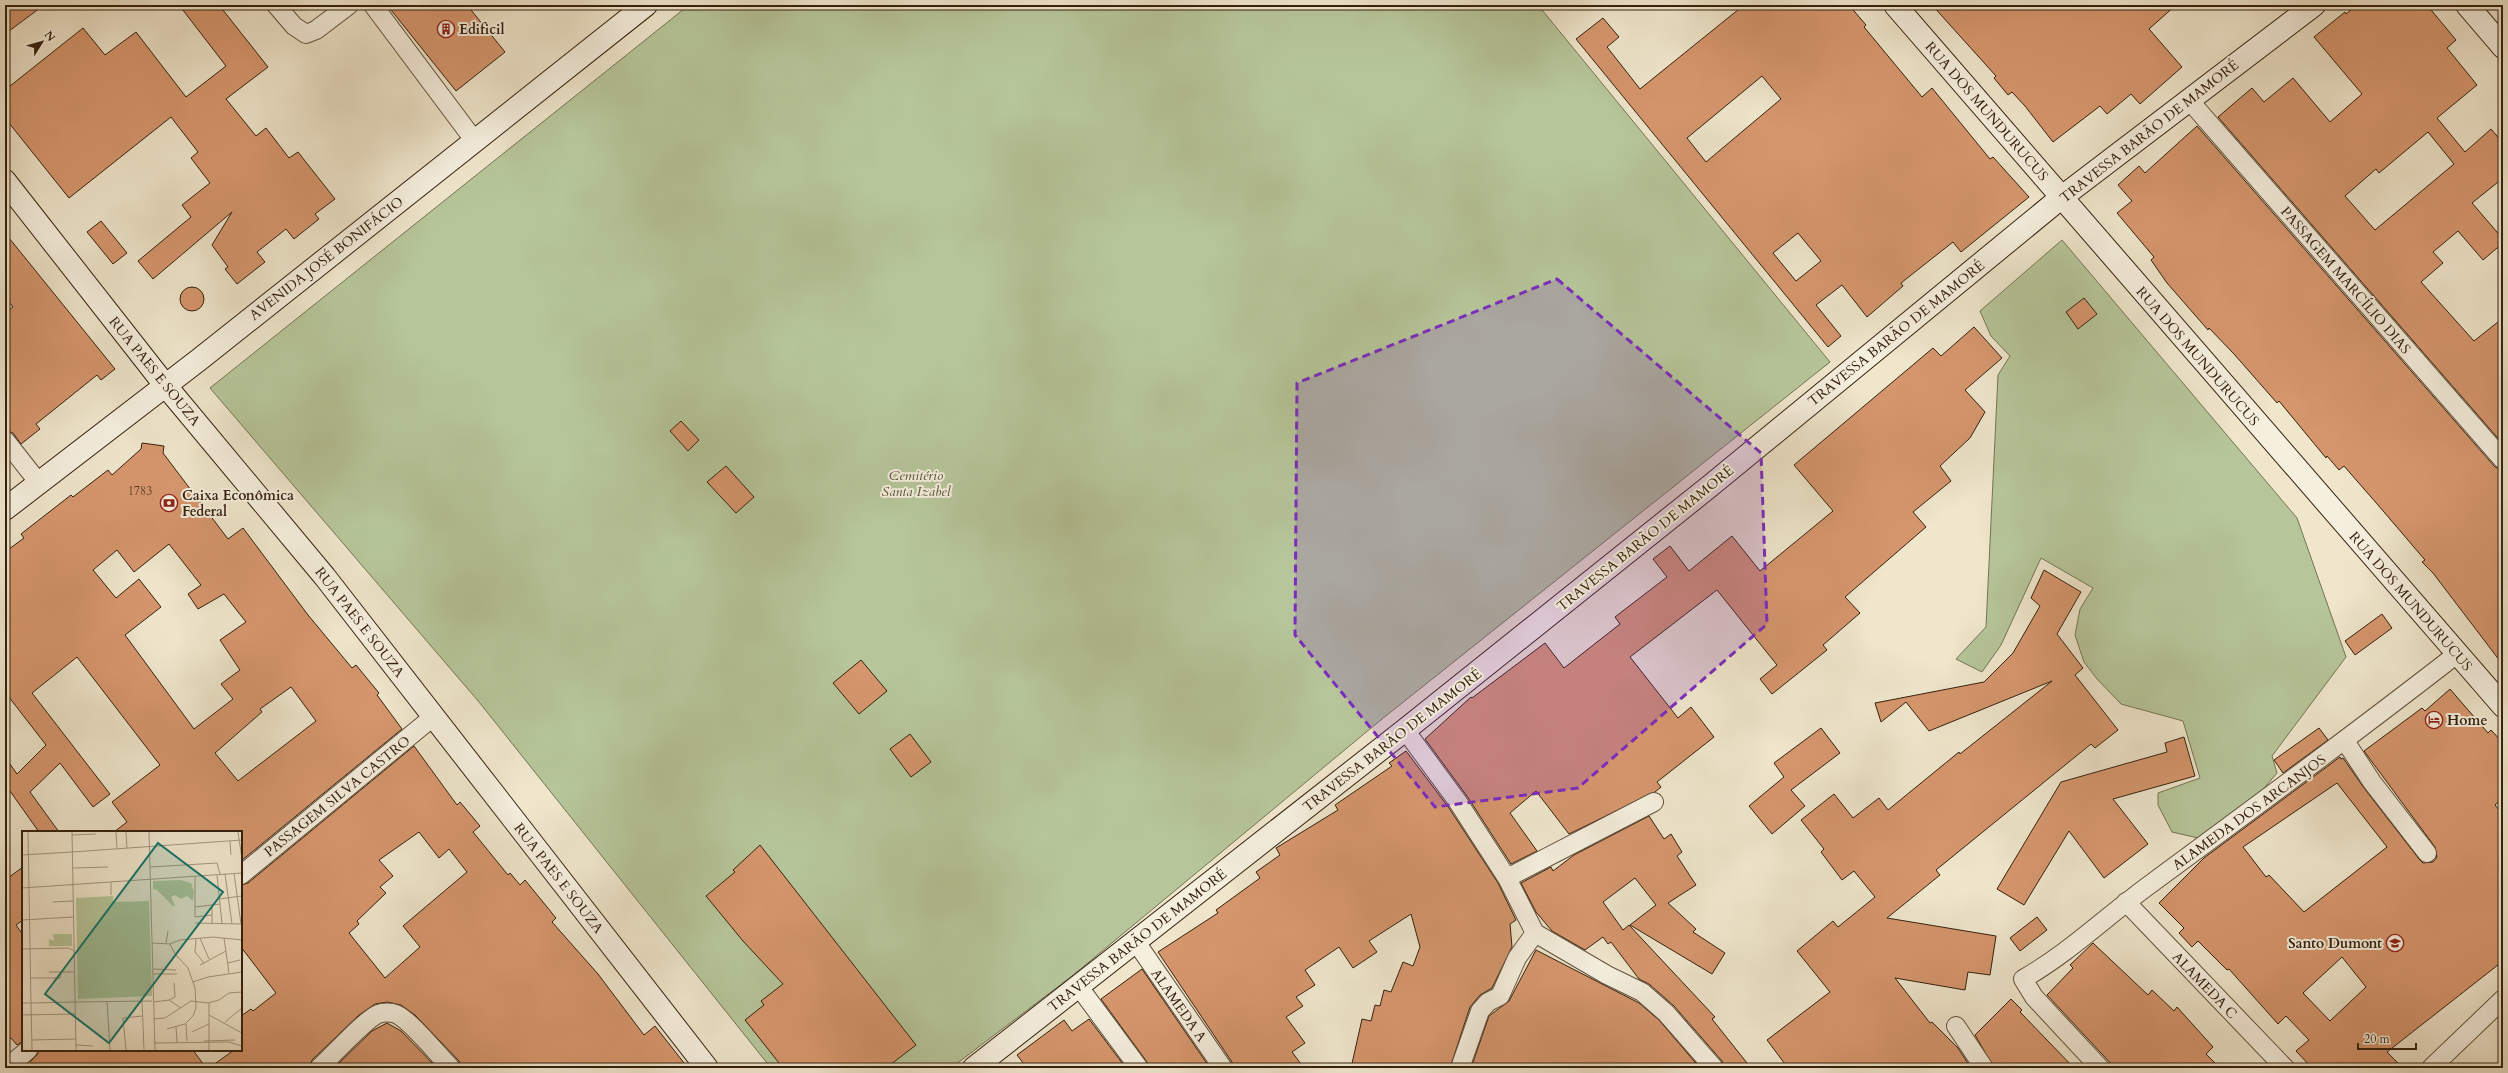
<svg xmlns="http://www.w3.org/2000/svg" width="2508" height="1073" font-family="Cardo,serif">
  <rect width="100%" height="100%" fill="#efe6cc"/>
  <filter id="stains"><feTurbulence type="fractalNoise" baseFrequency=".005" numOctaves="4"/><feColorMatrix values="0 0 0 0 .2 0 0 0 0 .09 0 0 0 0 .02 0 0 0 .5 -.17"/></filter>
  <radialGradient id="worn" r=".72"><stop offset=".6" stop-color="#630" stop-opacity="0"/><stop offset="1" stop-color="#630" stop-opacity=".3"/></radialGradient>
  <g fill="#b6c69a" stroke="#757354">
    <polygon points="689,5 1538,5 1830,362 1382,719 1072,976 951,1068 771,1068 479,702 210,388"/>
    <polygon points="2062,240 2297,518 2346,657 2272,756 2277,773 2244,812 2198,838 2172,832 2158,805 2158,793 2200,778 2183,721 2121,704 2097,679 2084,662 2075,635 2080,609 2093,588 2041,558 2001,645 1982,672 1956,659 1986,627 1998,375 2010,356 1991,336 1980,311"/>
  </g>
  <g fill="#d6966d" stroke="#34200e" fill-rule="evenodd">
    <polygon points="5,5 44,5 5,34"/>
    <polygon points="179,5 219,5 268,67 226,99 256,136 266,128 289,158 298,152 335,199 315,214 319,219 294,239 286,229 257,252 265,262 237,284 225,269 228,267 212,245 232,212 153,279 138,261 191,217 182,205 210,183 191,158 198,152 171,117 69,198 5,118 5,90 83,28 105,55 136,32 186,97 226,66"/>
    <polygon points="387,5 467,5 505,52 456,91"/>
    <path d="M 1744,5 L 1849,5 L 1866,25 L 1864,27 L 1922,97 L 1932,88 L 1990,159 L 1993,157 L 2029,197 L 1961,252 L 1953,242 L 1901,283 L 1903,286 L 1867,317 L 1842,285 L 1816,305 L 1841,336 L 1828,347 L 1576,39 L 1603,18 L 1619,37 L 1607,47 L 1640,89 ZM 1762,76 L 1781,99 L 1706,162 L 1687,138 ZM 1798,233 L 1821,261 L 1796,281 L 1773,253 Z"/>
    <polygon points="1932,5 2176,5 2149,29 2182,67 2140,104 2131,94 2107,114 2100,106 2053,142 2025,106 2012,92 2008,95 1994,78 1996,76"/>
    <path d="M 2357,5 L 2427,5 L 2456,40 L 2447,48 L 2477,85 L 2437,118 L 2465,152 L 2491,129 L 2503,143 L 2503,178 L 2472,203 L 2503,239 L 2503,243 L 2483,260 L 2458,231 L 2433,252 L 2443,263 L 2421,282 L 2474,341 L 2503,318 L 2503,444 L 2218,117 L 2252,88 L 2264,102 L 2293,78 L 2330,122 L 2362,94 L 2314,37 L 2345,12 L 2346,14 ZM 2428,132 L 2454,164 L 2375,230 L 2345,196 L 2376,169 L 2379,173 Z"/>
    <polygon points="2197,126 2495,467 2503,470 2503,665 2433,573 2422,562 2425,560 2378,505 2344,466 2339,470 2327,456 2326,458 2279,401 2277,403 2234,354 2209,328 2208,330 2167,283 2151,260 2154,257 2117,213 2132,201 2118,185 2139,166 2145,173"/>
    <polygon points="101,221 127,253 113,264 87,232"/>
    <polygon points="5,233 115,369 101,380 97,375 36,424 40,429 21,444 13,433 5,430 5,313 13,307 5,297"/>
    <circle cx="192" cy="299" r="12"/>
    <polygon points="2084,298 2097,314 2078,329 2066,312"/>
    <polygon points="1974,327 2002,358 1965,390 1985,412 1970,438 1940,466 1951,481 1913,512 1926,527 1845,597 1860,613 1823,645 1827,650 1772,694 1760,679 1777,665 1717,590 1630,657 1678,718 1691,707 1714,737 1657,782 1661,787 1655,792 1569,834 1536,791 1510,813 1537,851 1511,864 1467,796 1425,739 1471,697 1472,698 1545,643 1564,668 1620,624 1615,617 1667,577 1653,559 1670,546 1689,571 1732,536 1760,571 1833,511 1794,465 1933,348 1941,356"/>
    <polygon points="681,421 699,440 688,451 670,431"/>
    <path d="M 142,443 L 164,446 L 163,453 L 228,539 L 243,528 L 308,615 L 352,668 L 356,665 L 379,693 L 377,695 L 402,729 L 241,861 L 241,832 L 114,832 L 127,822 L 112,802 L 160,765 L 77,657 L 32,693 L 110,794 L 93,807 L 60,763 L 30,792 L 59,832 L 39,832 L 5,784 L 5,757 L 17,774 L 46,745 L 5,692 L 5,552 L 24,538 L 21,534 L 71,495 L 73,497 L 108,470 L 112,475 L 141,449 ZM 169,544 L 201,585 L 188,594 L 198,609 L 224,594 L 246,622 L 220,640 L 240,670 L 221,684 L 233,699 L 194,729 L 125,635 L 161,607 L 139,579 L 116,598 L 93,570 L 117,550 L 134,572 ZM 291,687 L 316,721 L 238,781 L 215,753 L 262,712 L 260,709 Z"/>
    <polygon points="726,466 754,497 736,513 707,482"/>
    <polygon points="2044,570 2081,592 2057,634 2083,668 2075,675 2118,730 2095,748 2091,744 1936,870 1940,875 1887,918 1996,936 1990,975 1968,972 1965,990 1895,978 1930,1023 1932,1022 1958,1048 1971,1068 1788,1068 1767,1040 1830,992 1797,951 1833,921 1838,927 1875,897 1854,871 1842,880 1821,852 1824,849 1801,820 1834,794 1853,818 1879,798 1888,810 1959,752 1960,754 2052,681 1929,731 1906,702 1881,722 1875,703 1984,682 2013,653 2040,606 2031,598"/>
    <polygon points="2382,614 2392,628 2355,655 2345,641"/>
    <polygon points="861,660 887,691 859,714 833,683"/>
    <path d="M 2450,689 L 2488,733 L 2491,730 L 2503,743 L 2503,798 L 2495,805 L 2503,815 L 2503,961 L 2387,1052 L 2403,1068 L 2312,1068 L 2296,1051 L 2309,1040 L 2286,1016 L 2278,1024 L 2229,969 L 2227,970 L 2198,941 L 2192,947 L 2179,933 L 2184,928 L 2159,903 L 2204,858 L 2340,757 L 2341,759 L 2343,758 L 2364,788 L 2419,859 L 2423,863 L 2433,862 L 2437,857 L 2435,847 L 2364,751 L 2422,708 L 2425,711 ZM 2337,783 L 2387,847 L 2304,912 L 2269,875 L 2266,877 L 2243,847 ZM 2342,957 L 2366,987 L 2330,1021 L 2303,993 Z"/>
    <polygon points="1821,728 1840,753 1791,790 1805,806 1772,834 1749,806 1784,777 1774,763"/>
    <polygon points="2319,728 2328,740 2283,773 2274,760"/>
    <polygon points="910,734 931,762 911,777 890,749"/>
    <polygon points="2184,737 2195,776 2113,799 2148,844 2104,878 2069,831 2024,905 1997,889 2061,782 2167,752 2165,743"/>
    <path d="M 414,746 L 457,805 L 460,802 L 480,826 L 473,832 L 508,875 L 510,873 L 520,885 L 525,880 L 556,918 L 552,922 L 598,974 L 644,1035 L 655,1026 L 688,1068 L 461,1068 L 459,1061 L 415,1015 L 401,1005 L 387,1002 L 375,1004 L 359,1015 L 312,1060 L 309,1068 L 209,1068 L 234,1050 L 241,1050 L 241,1016 L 251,1009 L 253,1011 L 276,993 L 241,947 L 241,885 L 248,883 ZM 419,832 L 439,858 L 449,849 L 467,872 L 403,926 L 420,947 L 385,978 L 349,933 L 359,924 L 357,921 L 386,893 L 380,887 L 393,876 L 379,860 Z"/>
    <polygon points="1406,751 1449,808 1498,883 1516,920 1510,924 1512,947 1492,988 1480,995 1470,1007 1450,1068 1351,1068 1362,1019 1371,1021 1375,1005 1380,1006 1384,990 1391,992 1403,962 1413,966 1420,947 1411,914 1369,941 1377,952 1353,968 1339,947 1305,970 1315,985 1296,997 1303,1006 1286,1017 1305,1043 1292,1052 1304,1068 1233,1068 1232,1062 1158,952 1218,913 1216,910 1260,878 1256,872 1280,855 1276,848 1338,810 1335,805 1392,766 1389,763"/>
    <polygon points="1649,816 1664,839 1671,834 1682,852 1677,856 1696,885 1668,903 1696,929 1693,932 1725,953 1712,974 1630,925 1656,905 1635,878 1603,902 1623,930 1629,925 1715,1017 1712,1019 1751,1068 1724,1068 1722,1061 1674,1006 1649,984 1639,979 1611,942 1608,944 1603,937 1585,950 1552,931 1536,912 1521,883 1551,867 1553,871 1574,855"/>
    <polygon points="760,845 916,1045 886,1068 783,1068 745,1020 764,1005 761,1001 783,984 743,941 706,896 735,872 733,870"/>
    <polygon points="23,867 23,920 16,925 23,935 23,1041 17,1045 11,1038 5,1043 5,880"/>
    <polygon points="2037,917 2047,930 2020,951 2010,938"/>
    <polygon points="2093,943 2148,995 2152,990 2174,1011 2177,1007 2213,1047 2206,1054 2220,1068 2115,1068 2047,995 2073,968 2070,965"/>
    <polygon points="1536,950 1639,1003 1659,1020 1700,1068 1471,1068 1489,1016 1509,1001"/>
    <polygon points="1142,969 1210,1068 1149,1068 1147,1062 1101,999"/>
    <polygon points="2011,999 2022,1010 2020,1012 2074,1068 1994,1068 1975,1035"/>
    <polygon points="1089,1019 1126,1068 1027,1068 1017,1055 1064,1020 1072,1031"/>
    <polygon points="387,1023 401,1031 437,1068 334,1068 372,1031"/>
    <polygon points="38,1050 193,1050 206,1068 35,1068 30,1062 38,1054"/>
  </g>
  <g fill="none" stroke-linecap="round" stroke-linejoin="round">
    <defs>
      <g id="street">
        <polyline points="276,5 294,26 306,34 316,30 349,5"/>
        <polyline points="373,5 474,140"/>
        <polyline points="2189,100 2503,460"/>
        <polyline points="5,440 39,483"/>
        <polyline points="1405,730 1458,802 1507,878 1535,933 1607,975 1642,992 1666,1013 1714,1068"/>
        <polyline points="2345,741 2372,782 2427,853"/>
        <polyline points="241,875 433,717"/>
        <polyline points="1507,878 1654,802"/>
        <polyline points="2126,902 2285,1068"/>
        <polyline points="1136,942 1223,1068"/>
        <polyline points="1079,987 1139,1068"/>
        <polyline points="1956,1026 1984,1068"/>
        <polyline points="6,1068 28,1050"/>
        <path d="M 319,1068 C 331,1057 366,1019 378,1014 C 383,1012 391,1012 396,1014 C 409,1019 439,1056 451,1068"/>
        <polyline points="1460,1068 1480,1011 1488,1002 1500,996 1517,958 1535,933"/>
        <path d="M 2100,1068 L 2034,997 L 2023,979 C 2069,953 2109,914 2152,883 C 2254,808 2357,732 2457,654"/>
        <polyline points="2431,1068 2503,999"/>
      </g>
      <g id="secondary">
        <polyline points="1895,5 2503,706"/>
        <polyline points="2467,5 2503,47"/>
        <polyline points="5,181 165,385 325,577 707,1068"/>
        <polyline points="5,509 200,359 646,5"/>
        <polyline points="974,1068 1405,730 1710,486 2062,197 2314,5"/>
      </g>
    </defs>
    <use href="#street" stroke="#63523e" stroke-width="20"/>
    <use href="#secondary" stroke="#34200e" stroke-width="24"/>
    <use href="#street" stroke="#f5efde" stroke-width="18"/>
    <use href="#secondary" stroke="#f5efde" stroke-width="22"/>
  </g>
  <path fill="#7b2cbf" fill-opacity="0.2" stroke="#7b2cbf" stroke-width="3" stroke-dasharray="8 5" stroke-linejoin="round" d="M 1557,279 L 1761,453 L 1767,624 L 1578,788 L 1435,807 L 1295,635 L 1297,383 Z"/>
  <defs>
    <symbol id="building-ring" viewBox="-11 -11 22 22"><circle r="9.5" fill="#f5efde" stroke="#8f2418" stroke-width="1.5"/><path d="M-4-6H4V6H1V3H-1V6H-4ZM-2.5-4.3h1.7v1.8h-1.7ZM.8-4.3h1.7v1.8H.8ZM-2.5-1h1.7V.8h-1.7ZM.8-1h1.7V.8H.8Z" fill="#8f2418"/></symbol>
    <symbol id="bank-ring" viewBox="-11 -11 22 22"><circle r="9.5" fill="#f5efde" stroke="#8f2418" stroke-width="1.5"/><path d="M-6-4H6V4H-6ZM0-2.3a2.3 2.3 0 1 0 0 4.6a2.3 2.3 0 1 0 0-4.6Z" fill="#8f2418"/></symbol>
    <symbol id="hotel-ring" viewBox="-11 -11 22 22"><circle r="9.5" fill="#f5efde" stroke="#8f2418" stroke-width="1.5"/><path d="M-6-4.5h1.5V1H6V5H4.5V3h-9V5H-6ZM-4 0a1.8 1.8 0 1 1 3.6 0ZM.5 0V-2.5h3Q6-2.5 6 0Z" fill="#8f2418"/></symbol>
    <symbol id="school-ring" viewBox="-11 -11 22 22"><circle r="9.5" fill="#f5efde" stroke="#8f2418" stroke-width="1.5"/><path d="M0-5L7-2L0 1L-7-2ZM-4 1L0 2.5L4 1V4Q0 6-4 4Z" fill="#8f2418"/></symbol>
  </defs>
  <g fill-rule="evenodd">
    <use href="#building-ring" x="436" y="19" width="20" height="20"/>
    <use href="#bank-ring" x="159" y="493" width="20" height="20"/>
    <use href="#hotel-ring" x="2424" y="710" width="20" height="20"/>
    <use href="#school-ring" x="2385" y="933" width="20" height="20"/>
  </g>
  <g text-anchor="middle" stroke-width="4" stroke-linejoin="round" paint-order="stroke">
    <g font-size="12" fill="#5c3e26">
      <text x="140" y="495">1783</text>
    </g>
    <g font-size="14" font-weight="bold" fill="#34200e" stroke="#f5efde" text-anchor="start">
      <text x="459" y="34">Edificil</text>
      <text x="182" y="500">Caixa Econômica<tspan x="182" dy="16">Federal</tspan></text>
      <text x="2447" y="725">Home</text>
      <text x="2382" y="948" text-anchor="end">Santo Dumont</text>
    </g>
    <g font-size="14" fill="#34200e" stroke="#f5efde">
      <text transform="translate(1987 111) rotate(49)" y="5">RUA DOS MUNDURUCUS</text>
      <text transform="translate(2149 131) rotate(-38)" y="5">TRAVESSA BARÃO DE MAMORÉ</text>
      <text transform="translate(326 258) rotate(-38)" y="5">AVENIDA JOSÉ BONIFÁCIO</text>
      <text transform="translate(2346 280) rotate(49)" y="5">PASSAGEM MARCÍLIO DIAS</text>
      <text transform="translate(1896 333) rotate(-39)" y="5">TRAVESSA BARÃO DE MAMORÉ</text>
      <text transform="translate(2198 356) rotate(49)" y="5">RUA DOS MUNDURUCUS</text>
      <text transform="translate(155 371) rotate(51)" y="5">RUA PAES E SOUZA</text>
      <text transform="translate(1645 538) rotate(-39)" y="5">TRAVESSA BARÃO DE MAMORÉ</text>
      <text transform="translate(2411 601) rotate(49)" y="5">RUA DOS MUNDURUCUS</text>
      <text transform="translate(360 622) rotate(52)" y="5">RUA PAES E SOUZA</text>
      <text transform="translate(1392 740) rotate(-38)" y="5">TRAVESSA BARÃO DE MAMORÉ</text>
      <text transform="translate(337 796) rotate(-39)" y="5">PASSAGEM SILVA CASTRO</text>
      <text transform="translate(2249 812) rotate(-36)" y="5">ALAMEDA DOS ARCANJOS</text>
      <text transform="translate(559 878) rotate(52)" y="5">RUA PAES E SOUZA</text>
      <text transform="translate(1137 940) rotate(-38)" y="5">TRAVESSA BARÃO DE MAMORÉ</text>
      <text transform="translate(2205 985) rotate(46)" y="5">ALAMEDA C</text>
      <text transform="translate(1179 1005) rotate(55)" y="5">ALAMEDA A</text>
    </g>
    <g font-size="14" font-style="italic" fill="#5b5238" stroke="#f5efde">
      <text x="916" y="480">Cemitério<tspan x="916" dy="16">Santa Izabel</tspan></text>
    </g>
  </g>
  <g transform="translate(22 831)">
    <rect width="220" height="220" fill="#efe6cc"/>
    <path d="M 158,49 L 169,52 L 172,61 L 171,70 L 165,65 L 159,68 L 153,64 L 149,66 L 153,75 L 151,75 L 135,59 L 131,58 L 131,50 ZM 91,65 L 91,71 L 127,70 L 130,165 L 56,168 L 54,67 ZM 31,103 L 50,103 L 50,115 L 27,115 L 27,108 L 32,110 Z" fill="#b6c69a"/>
    <path fill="none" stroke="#a49780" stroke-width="1" d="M 6,1 L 9,172 L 53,171M 50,1 L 54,219M 94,1 L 95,18M 104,1 L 105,17M 127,1 L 133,219M 216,1 L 220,28M 50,4 L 74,3M 208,10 L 209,24M 50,21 L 220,9M 0,24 L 50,21M 128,36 L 195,32 L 198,43M 51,37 L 86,36M 212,42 L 219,93M 203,43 L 210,93M 195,44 L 200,93M 173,45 L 173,86 L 190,84M 89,51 L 89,64M 0,57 L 220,42M 197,68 L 220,65M 31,71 L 51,70M 190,74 L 190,93M 173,76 L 198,73M 0,89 L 51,86M 173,92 L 220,93M 178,107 L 187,128M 202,107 L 207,142M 174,108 L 173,121 L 182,132M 130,112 L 148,113 L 158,109 L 191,106 L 220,109M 144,112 L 146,100M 0,118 L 47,117 L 52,120M 206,132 L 218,129M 178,134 L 204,120M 131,138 L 154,139M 27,141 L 53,141M 131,143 L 155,143M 9,147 L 38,147 L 39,141M 171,151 L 186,146 L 220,141M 120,169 L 122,219M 147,169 L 153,166 L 152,152M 85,170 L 88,219M 53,171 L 130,170M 132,171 L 147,169 L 159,177M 0,172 L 9,172 L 10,219M 0,184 L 53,183M 187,184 L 220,202M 131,188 L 143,187 L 169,170 L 186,172 L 197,169 L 207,162 L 220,161M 203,191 L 220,177M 164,193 L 165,210M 154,196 L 155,211M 145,198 L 163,193 L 171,185 L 174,177 L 173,157 L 166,137 L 153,123 L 148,113M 170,201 L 187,193M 10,209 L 54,208M 182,210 L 213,209M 132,212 L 207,211 L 220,215M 54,214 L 71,215M 104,219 L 101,187 L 120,185M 187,219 L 187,172"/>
    <path fill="#0f766e" fill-opacity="0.15" stroke="#0f766e" stroke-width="2" d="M 136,12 L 201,61 L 87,212 L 23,163 Z"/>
    <rect width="220" height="220" fill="none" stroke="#34200e" stroke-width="2"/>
  </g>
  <rect width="2508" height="1073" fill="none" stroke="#efe6cc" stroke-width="20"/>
  <rect x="6" y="6" width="2496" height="1061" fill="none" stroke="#34200e" stroke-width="2"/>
  <rect x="10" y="10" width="2488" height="1053" fill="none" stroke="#34200e"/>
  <g transform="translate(42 42) rotate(53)" stroke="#f5efde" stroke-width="3" paint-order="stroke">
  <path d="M0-3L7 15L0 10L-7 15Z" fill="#34200e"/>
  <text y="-6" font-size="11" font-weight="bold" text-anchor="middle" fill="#34200e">N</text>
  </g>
  <path d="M2358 1043v6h58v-6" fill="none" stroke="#34200e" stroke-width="2"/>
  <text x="2364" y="1043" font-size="12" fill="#34200e" stroke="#f5efde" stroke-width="3" paint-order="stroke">20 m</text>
  <rect width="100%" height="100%" filter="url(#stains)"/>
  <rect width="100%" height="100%" fill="url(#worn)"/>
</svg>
